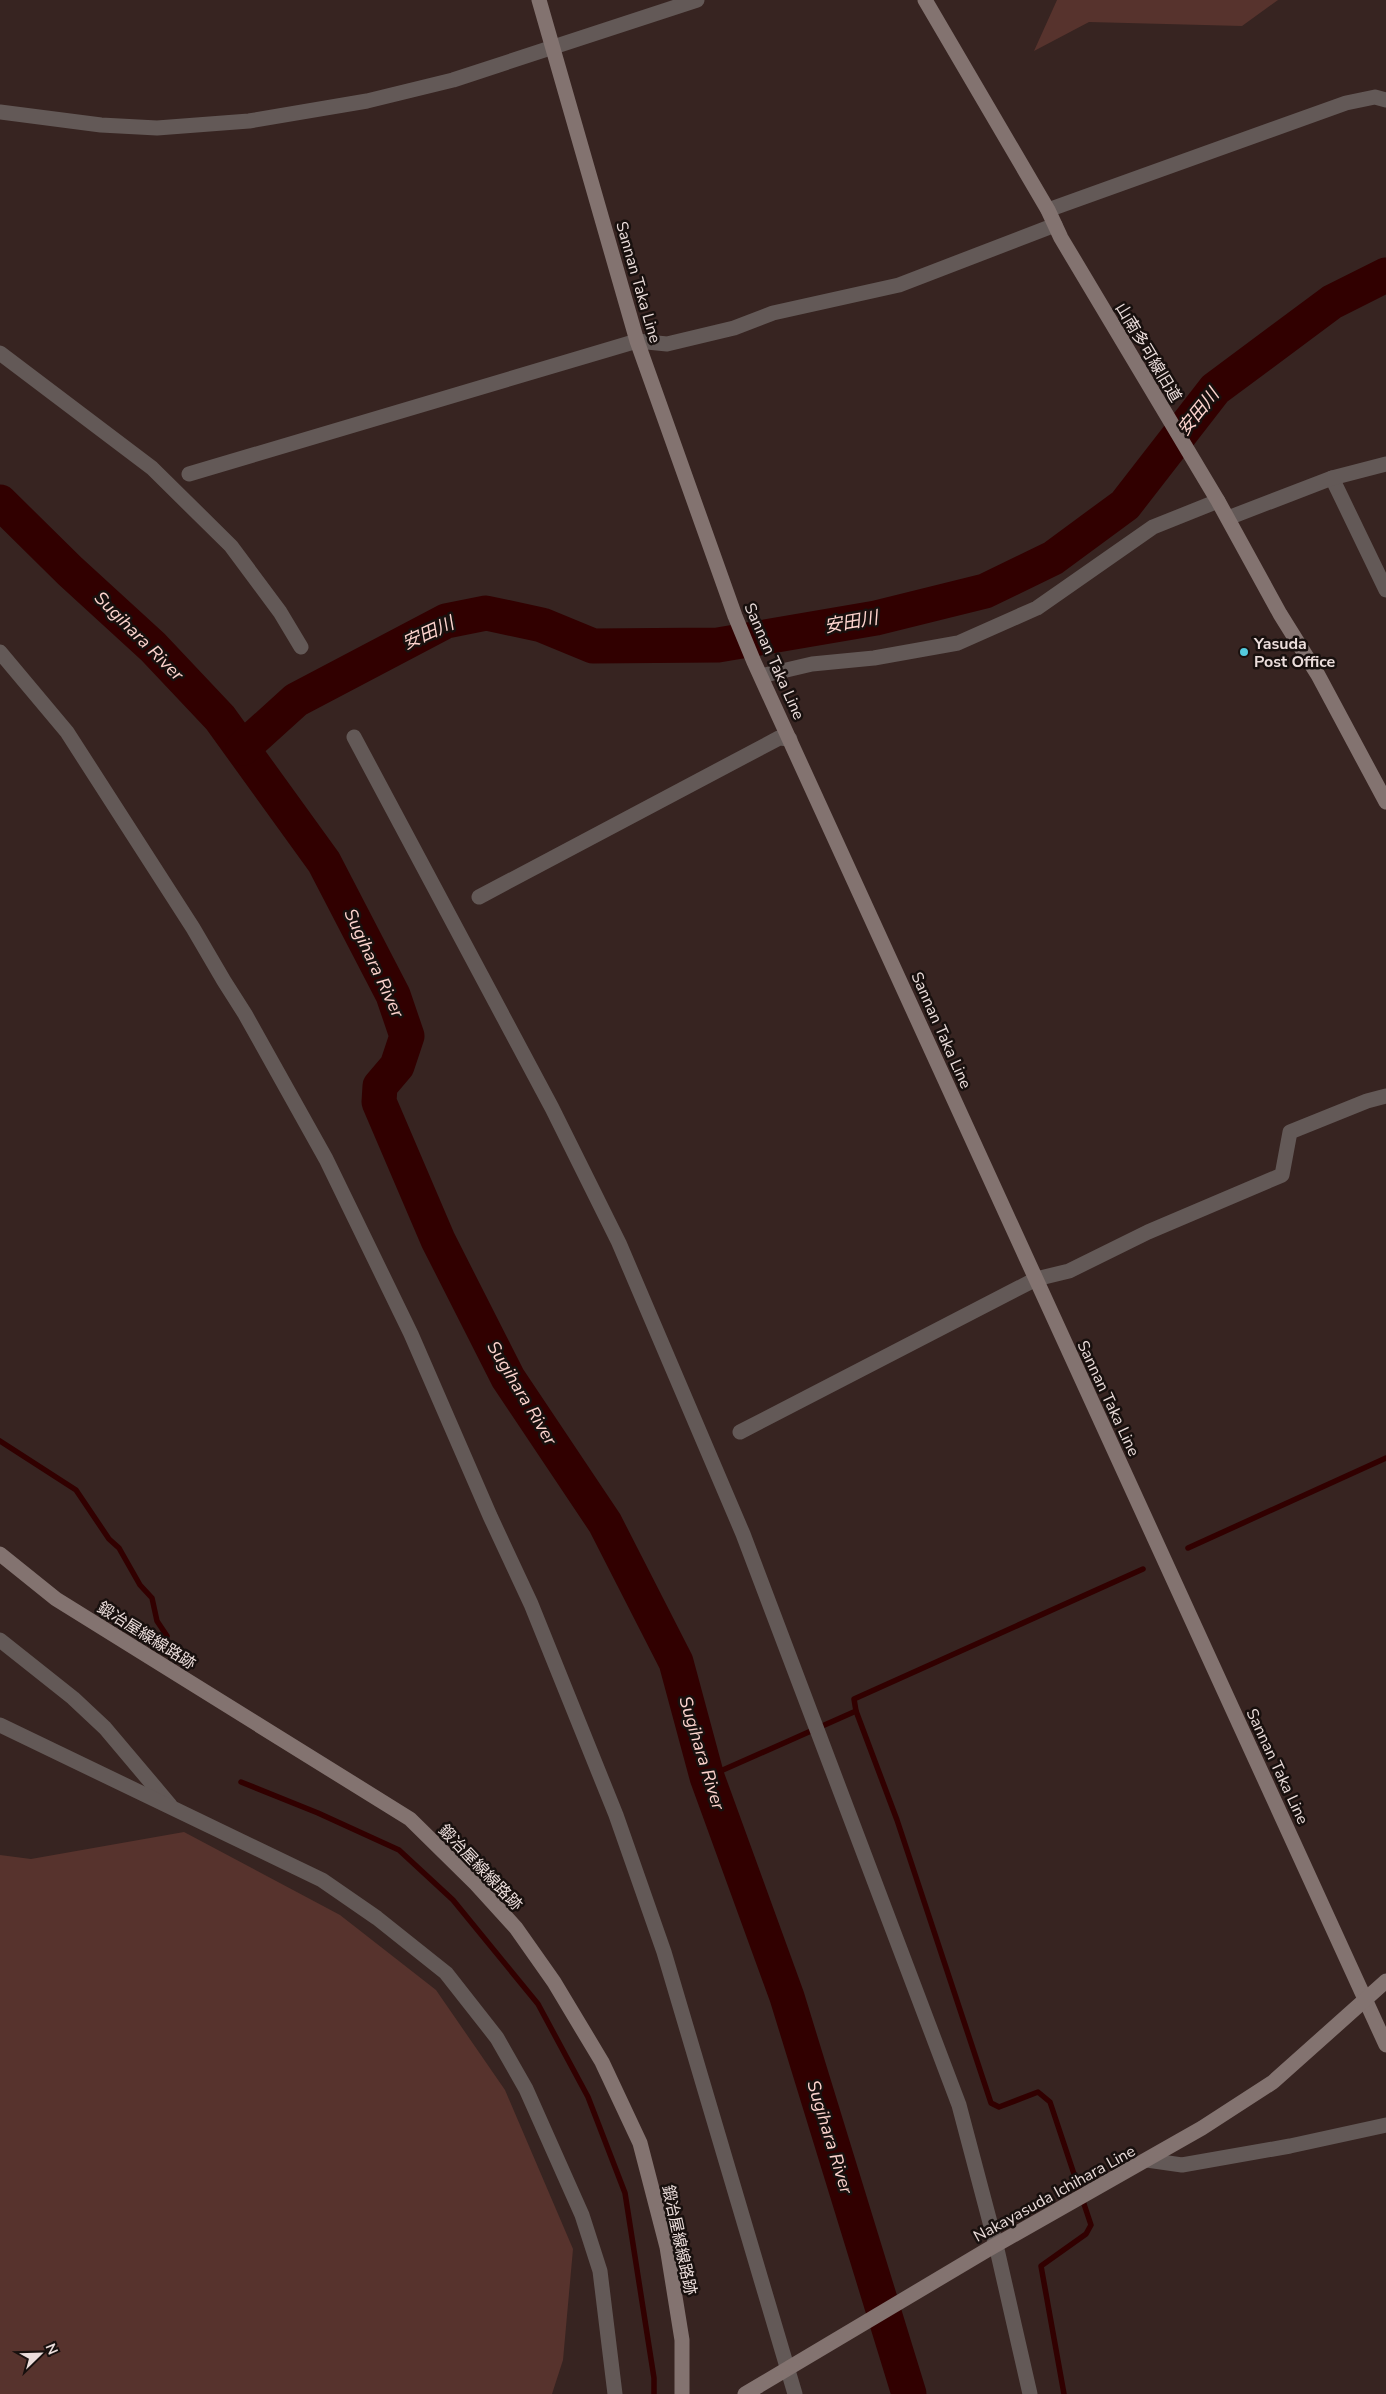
<svg xmlns="http://www.w3.org/2000/svg" width="1386" height="2394" font-family="'Nunito Sans','Noto Sans JP',sans-serif">
  <rect width="100%" height="100%" fill="#372421"/>
  <g fill="#57332d">
    <polygon points="1057,0 1278,0 1242,26 1089,22 1034,51"/>
    <polygon points="184,1832 340,1915 436,1990 505,2090 573,2249 563,2360 552,2394 0,2394 0,1855 31,1859"/>
  </g>
  <g fill="none" stroke-linecap="round" stroke-linejoin="round">
    <g stroke="#310000" stroke-width="5.5">
      <polyline points="0,1441 76,1490 109,1539 119,1548 140,1585 152,1598 157,1621 167,1636"/>
      <polyline points="1188,1548 1386,1458"/>
      <polyline points="856,1711 897,1820 991,2103 999,2107 1038,2092 1050,2102 1091,2225 1086,2234 1041,2266 1064,2394"/>
      <polyline points="707,1777 856,1711 854,1699 1143,1569"/>
      <polyline points="241,1782 318,1813 399,1850 453,1900 538,2004 588,2097 625,2193 654,2378 654,2394"/>
    </g>
    <g stroke="#310000" stroke-width="35">
      <polyline points="0,502 70,571 153,647 220,718 324,862 393,995 407,1036 397,1066 380,1086 379,1102 438,1240 508,1378 605,1523 676,1662 707,1777 787,1997 909,2394"/>
      <polyline points="243,748 296,700 446,621 486,613 542,625 593,646 718,645 876,618 985,591 1053,558 1125,505 1215,389 1332,302 1386,275"/>
    </g>
    <g stroke="#635957" stroke-width="15">
      <polyline points="0,112 101,125 157,128 249,121 367,101 453,80 697,0"/>
      <polyline points="1048,210 1346,103 1375,97 1386,100"/>
      <polyline points="0,353 152,468 231,546 280,612 301,647"/>
      <polyline points="189,474 637,341 667,344 734,328 773,313 899,285 1055,225"/>
      <polyline points="1332,478 1386,590"/>
      <polyline points="1228,518 1332,478 1386,464"/>
      <polyline points="0,652 67,732 193,928 224,981 245,1014 326,1159 411,1334 490,1516 531,1604 616,1815 664,1952 795,2394"/>
      <polyline points="761,676 812,664 874,658 958,643 1037,608 1153,527 1218,501"/>
      <polyline points="354,737 552,1108 619,1243 743,1534 959,2105 996,2245 1030,2394"/>
      <polyline points="479,897 779,738 790,739"/>
      <polyline points="740,1432 1036,1279 1069,1271 1148,1232 1282,1175 1290,1132 1367,1101 1386,1096"/>
      <polyline points="0,1640 73,1698 105,1728 170,1805"/>
      <polyline points="0,1725 322,1880 377,1918 446,1973 497,2038 526,2089 582,2215 600,2271 615,2394"/>
      <polyline points="1147,2160 1182,2165 1290,2146 1386,2125"/>
    </g>
    <g stroke="#837370" stroke-width="15">
      <polyline points="539,0 637,341 735,616 754,662 1386,2045"/>
      <polyline points="925,0 1048,210 1061,238 1218,501 1280,614 1318,675 1386,802"/>
      <polyline points="0,1554 56,1599 410,1819 476,1884 516,1928 554,1982 602,2062 640,2143 667,2247 682,2340 682,2394"/>
      <polyline points="745,2394 987,2250 1202,2128 1273,2082 1386,1981"/>
    </g>
  </g>
  <circle fill="#54cadd" stroke="#18100e" stroke-width="2" cx="1244" cy="652" r="5"/>
  <g text-anchor="middle" stroke-width="5" stroke-linejoin="round" paint-order="stroke">
    <g font-size="16" fill="#ebdddb" stroke="#18100e">
      <text transform="translate(639 282) rotate(74)" y="6">Sannan Taka Line</text>
      <text transform="translate(1149 352) rotate(59)" y="6">山南多可線旧道</text>
      <text transform="translate(775 661) rotate(66)" y="6">Sannan Taka Line</text>
      <text transform="translate(942 1030) rotate(66)" y="6">Sannan Taka Line</text>
      <text transform="translate(1109 1398) rotate(65)" y="6">Sannan Taka Line</text>
      <text transform="translate(147 1635) rotate(32)" y="6">鍛冶屋線線路跡</text>
      <text transform="translate(1278 1766) rotate(65)" y="6">Sannan Taka Line</text>
      <text transform="translate(481 1867) rotate(46)" y="6">鍛冶屋線線路跡</text>
      <text transform="translate(1054 2193) rotate(-29)" y="6">Nakayasuda Ichihara Line</text>
      <text transform="translate(680 2240) rotate(78)" y="6">鍛冶屋線線路跡</text>
    </g>
    <g font-size="16" font-weight="bold" fill="#ebdddb" stroke="#18100e" text-anchor="start">
      <text x="1254" y="649">Yasuda<tspan x="1254" dy="18">Post Office</tspan></text>
    </g>
    <g font-size="18" font-style="italic" fill="#fdd4ce" stroke="#18100e">
      <text transform="translate(1198 412) rotate(-51)" y="6">安田川</text>
      <text transform="translate(851 622) rotate(-10)" y="6">安田川</text>
      <text transform="translate(428 633) rotate(-24)" y="6">安田川</text>
      <text transform="translate(139 636) rotate(45)" y="6">Sugihara River</text>
      <text transform="translate(374 963) rotate(65)" y="6">Sugihara River</text>
      <text transform="translate(522 1393) rotate(59)" y="6">Sugihara River</text>
      <text transform="translate(702 1753) rotate(73)" y="6">Sugihara River</text>
      <text transform="translate(830 2137) rotate(73)" y="6">Sugihara River</text>
    </g>
  </g>
  <g transform="translate(40 2354) rotate(67)" stroke="#18100e" stroke-width="4" paint-order="stroke">
  <path d="M0-4L9 19L0 12L-9 19Z" fill="#ebdddb"/>
  <text y="-8" font-size="14" font-weight="bold" text-anchor="middle" fill="#ebdddb">N</text>
  </g>
</svg>
